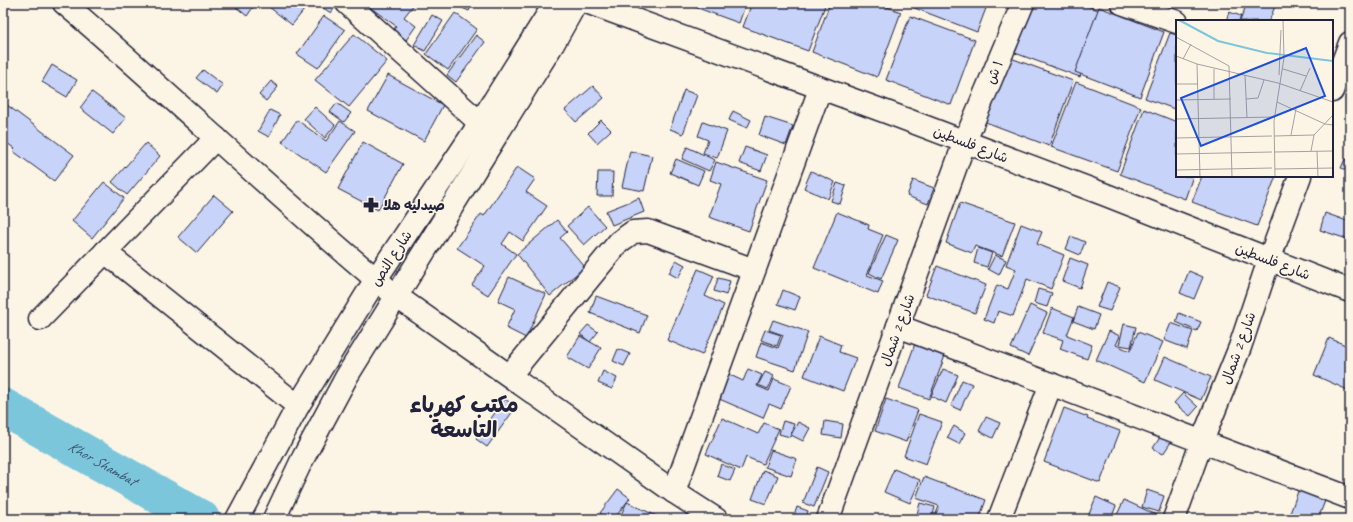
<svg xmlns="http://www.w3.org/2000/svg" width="1353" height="522" font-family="Caveat,'Playpen Sans Arabic',sans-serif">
  <rect width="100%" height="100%" fill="#fcf5e5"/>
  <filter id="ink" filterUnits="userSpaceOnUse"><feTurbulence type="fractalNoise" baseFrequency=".025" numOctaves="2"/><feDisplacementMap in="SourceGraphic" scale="8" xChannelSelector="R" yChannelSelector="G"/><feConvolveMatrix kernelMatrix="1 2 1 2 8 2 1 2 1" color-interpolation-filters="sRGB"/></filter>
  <g filter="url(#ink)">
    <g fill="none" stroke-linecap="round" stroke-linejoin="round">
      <path stroke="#7cc6dc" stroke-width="38" id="s1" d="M 3,407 L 201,519"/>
    </g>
    <g fill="#c8d3fa" stroke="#22223b">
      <polygon points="231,3 256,3 247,16"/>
      <polygon points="264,3 295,3 304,10 292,25"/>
      <polygon points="322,3 338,3 331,13 320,6"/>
      <polygon points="364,3 415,3 404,17 416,26 404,43 391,33 396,26"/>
      <polygon points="451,3 472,3 469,11"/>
      <polygon points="684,3 746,3 739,23"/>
      <polygon points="752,3 826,3 808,51 743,27"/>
      <polygon points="830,3 876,3 901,12 877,77 812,52"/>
      <polygon points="914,3 988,3 977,32 912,7"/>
      <polygon points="1033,3 1079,3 1104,12 1080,77 1015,53"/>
      <polygon points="1216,3 1234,3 1216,5"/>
      <polygon points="1247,3 1274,3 1276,4 1269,21 1240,21"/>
      <polygon points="1099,7 1164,32 1140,97 1075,72"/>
      <polygon points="1229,12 1241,16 1239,21 1226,21"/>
      <polygon points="455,13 477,29 448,70 426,54"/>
      <polygon points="432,15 443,21 425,51 414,45"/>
      <polygon points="324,16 345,30 318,68 297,54"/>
      <polygon points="910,16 975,40 951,105 886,80"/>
      <polygon points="1170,33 1177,35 1177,110 1145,98"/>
      <polygon points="354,34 387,61 349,107 315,80"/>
      <polygon points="476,35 485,42 456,82 447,75"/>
      <polygon points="1008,57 1073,81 1049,146 983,121"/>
      <polygon points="52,65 77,80 67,97 42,82"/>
      <polygon points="203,70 223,85 217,94 196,78"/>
      <polygon points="388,75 443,105 424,141 368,111"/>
      <polygon points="271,81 278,87 266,101 259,95"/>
      <polygon points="1076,82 1141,107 1117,171 1051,147"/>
      <polygon points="593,86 604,98 576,122 565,110"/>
      <polygon points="684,90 697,95 683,134 670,129"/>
      <polygon points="92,92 126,118 113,134 80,108"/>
      <polygon points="3,102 74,155 54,181 13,151 15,149 3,140"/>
      <polygon points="337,103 351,113 344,122 330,112"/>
      <polygon points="315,107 335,125 325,138 304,119"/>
      <polygon points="1144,109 1177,122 1177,176 1193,176 1185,199 1120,174"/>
      <polygon points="270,110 280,115 269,137 258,131"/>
      <polygon points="733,111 751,120 747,128 729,120"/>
      <polygon points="765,117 793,126 786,145 759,135"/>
      <polygon points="297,120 326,141 340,121 355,131 326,172 282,142"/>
      <polygon points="601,120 611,130 597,143 588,133"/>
      <polygon points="703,122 727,131 717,158 703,153 708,140 698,136"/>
      <polygon points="363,142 403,164 378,210 338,189"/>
      <polygon points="146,143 160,156 127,195 112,182"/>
      <polygon points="687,147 715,160 709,171 682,159"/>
      <polygon points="745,147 767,155 761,171 739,163"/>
      <polygon points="630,151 652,156 644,191 622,187"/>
      <polygon points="676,159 704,171 698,185 670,173"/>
      <polygon points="1345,159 1350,160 1350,172 1341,168"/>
      <polygon points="716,162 767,180 749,231 709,217 721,184 710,180"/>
      <polygon points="517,167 535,179 526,192 547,206 523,241 510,232 502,244 516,254 488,295 472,285 485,266 457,248 481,214 484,216"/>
      <polygon points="811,171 835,182 828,199 804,188"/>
      <polygon points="598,172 613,172 612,196 597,196"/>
      <polygon points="1202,176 1276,176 1257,226 1192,202"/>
      <polygon points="913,180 934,188 928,204 907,196"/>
      <polygon points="104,182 124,198 92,238 72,221"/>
      <polygon points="837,183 846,186 840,204 831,201"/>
      <polygon points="214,195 233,211 197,253 178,237"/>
      <polygon points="639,198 644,212 612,225 606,211"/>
      <polygon points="960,203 1015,222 1002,256 975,246 972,253 946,243"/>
      <polygon points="588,207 605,226 584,245 567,226"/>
      <polygon points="837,212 869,225 868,229 883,235 867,275 883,281 878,294 814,268"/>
      <polygon points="1325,213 1350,222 1350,240 1320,230"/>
      <polygon points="557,220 567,232 560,238 585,267 550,296 517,254"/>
      <polygon points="1021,224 1042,232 1037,244 1064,255 1051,289 1027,279 1013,316 998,311 994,323 984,319 997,285 1008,289 1016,269 1006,265"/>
      <polygon points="886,235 898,240 881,279 869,273"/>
      <polygon points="1071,236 1085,242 1080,255 1066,249"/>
      <polygon points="978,248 992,253 987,267 974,263"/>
      <polygon points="995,255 1006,260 999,275 988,269"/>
      <polygon points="1070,258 1088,265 1080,288 1062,281"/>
      <polygon points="676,260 685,265 678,278 669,273"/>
      <polygon points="937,266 986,285 975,313 926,295"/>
      <polygon points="698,269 714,276 705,296 724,305 702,355 667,340"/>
      <polygon points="1189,271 1203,277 1194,299 1180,293"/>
      <polygon points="509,277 546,294 526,338 506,328 515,309 498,301"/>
      <polygon points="718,278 730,281 726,295 714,291"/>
      <polygon points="1107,282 1120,287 1110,311 1097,307"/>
      <polygon points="1038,289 1052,293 1047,307 1034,303"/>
      <polygon points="783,290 800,297 795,310 778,304"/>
      <polygon points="596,296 647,315 640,333 590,313"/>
      <polygon points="1030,305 1047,313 1028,356 1011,348"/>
      <polygon points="1078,307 1099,315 1094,329 1073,321"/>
      <polygon points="1052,308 1074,317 1067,335 1092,345 1087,359 1060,349 1063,340 1043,333"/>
      <polygon points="1179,313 1201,322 1197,331 1176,322"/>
      <polygon points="773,320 808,332 795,370 756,357 761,342 778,348 783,335 769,330"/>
      <polygon points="1171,323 1193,331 1187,349 1164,340"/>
      <polygon points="1124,324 1136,327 1131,347 1119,345"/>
      <polygon points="588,325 598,332 590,342 580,334"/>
      <polygon points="765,330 781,335 777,346 761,340"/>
      <polygon points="1109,331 1120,336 1116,345 1130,351 1138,332 1163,342 1145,382 1096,360"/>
      <polygon points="580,336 601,348 588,369 567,357"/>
      <polygon points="819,336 841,345 839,352 856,358 843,391 804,376"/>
      <polygon points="1329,338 1350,347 1350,391 1314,375"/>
      <polygon points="916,341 946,353 929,399 899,388"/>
      <polygon points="618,349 630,354 624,366 613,361"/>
      <polygon points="1165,357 1211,377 1201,400 1155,380"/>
      <polygon points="748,369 762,375 757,386 769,391 774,379 791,386 781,409 769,404 763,418 717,398 728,374 743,381"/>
      <polygon points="943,369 958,375 946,403 931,396"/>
      <polygon points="603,371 617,378 612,389 598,383"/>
      <polygon points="765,372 774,376 768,389 758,385"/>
      <polygon points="962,380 972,384 960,410 951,406"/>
      <polygon points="1183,393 1198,407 1190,416 1174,403"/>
      <polygon points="505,399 516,407 487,447 476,439"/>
      <polygon points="886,399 918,410 906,442 875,431"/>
      <polygon points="1064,408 1088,417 1087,419 1120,431 1100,483 1044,462"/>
      <polygon points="919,414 942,422 926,464 904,456"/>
      <polygon points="986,417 1000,423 993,438 979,431"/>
      <polygon points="722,418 758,434 764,423 779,429 763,464 746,457 741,470 706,454"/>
      <polygon points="783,421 794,424 790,437 779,434"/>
      <polygon points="825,421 843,424 841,438 823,435"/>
      <polygon points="798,422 810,428 803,441 791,435"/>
      <polygon points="954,426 965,433 959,444 947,438"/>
      <polygon points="1161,436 1171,442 1163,454 1153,448"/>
      <polygon points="771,450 797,459 791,476 765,467"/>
      <polygon points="721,464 735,470 730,481 717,476"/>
      <polygon points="817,467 828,472 814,507 803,503"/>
      <polygon points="894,469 920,480 910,503 884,492"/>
      <polygon points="763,470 778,476 766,504 752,499"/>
      <polygon points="924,477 986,500 979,519 934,519 939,506 916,498"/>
      <polygon points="1301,483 1328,493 1318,519 1288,519"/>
      <polygon points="618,489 630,498 614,519 609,519 600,513"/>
      <polygon points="1147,490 1164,496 1159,512 1142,507"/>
      <polygon points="1096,497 1116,506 1111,519 1087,519"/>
      <polygon points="1124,500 1161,517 1160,519 1115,519"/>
      <polygon points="627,502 663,519 619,519"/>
      <polygon points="920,503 935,507 932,519 916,518"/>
      <polygon points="797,507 808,511 806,519 793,519"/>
    </g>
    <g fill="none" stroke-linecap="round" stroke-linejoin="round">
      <defs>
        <g id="minor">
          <polyline points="347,3 480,123"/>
          <polyline points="1122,3 1177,22"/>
          <polyline points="1332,91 1350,43"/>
          <polyline points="105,252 298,406"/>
          <polyline points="396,296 674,492 716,519"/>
          <polyline points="40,319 216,138"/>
          <polyline points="898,326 1350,498"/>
          <polyline points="510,375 619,242 633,232 648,231 754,270"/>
          <polyline points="674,492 820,89"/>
          <polyline points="828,519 965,141 1023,3"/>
          <polyline points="999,519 1051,384"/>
          <polyline points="1174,519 1202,441 1240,347 1269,260 1300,176"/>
        </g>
        <g id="tertiary">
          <path d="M 64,3 C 176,99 282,202 396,296"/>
          <polyline points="589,3 889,113 1106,195 1350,291"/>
        </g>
        <g id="secondary">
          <polyline points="237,519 298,406 376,279 480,123 555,3"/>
          <polyline points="274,519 302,460 347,376 553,44 576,3"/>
        </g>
      </defs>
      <use href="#minor" stroke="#22223b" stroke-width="25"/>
      <use href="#tertiary" stroke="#22223b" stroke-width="25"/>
      <use href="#secondary" stroke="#22223b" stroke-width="25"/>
      <use href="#minor" stroke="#fcf5e5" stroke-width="22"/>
      <use href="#tertiary" stroke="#fcf5e5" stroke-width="22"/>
      <use href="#secondary" stroke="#fcf5e5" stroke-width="22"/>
    </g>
  </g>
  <defs>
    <symbol id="pharmacy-bare" viewBox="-9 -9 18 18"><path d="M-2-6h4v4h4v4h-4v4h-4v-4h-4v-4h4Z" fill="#22223b" stroke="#fcf5e5" stroke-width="2.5" paint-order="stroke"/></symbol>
  </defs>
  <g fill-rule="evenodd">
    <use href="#pharmacy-bare" x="360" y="194" width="22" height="22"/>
  </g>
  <g text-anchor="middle" stroke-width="3.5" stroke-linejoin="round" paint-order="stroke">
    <g font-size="14" fill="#22223b" stroke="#fcf5e5">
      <text transform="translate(994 72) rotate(-67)" y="5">١ ش</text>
      <text transform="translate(971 144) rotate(21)" y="5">شارع فلسطين</text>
      <text transform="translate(391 258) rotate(-57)" y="5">شارع النص</text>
      <text transform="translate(1273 261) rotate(21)" y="5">شارع فلسطين</text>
      <text transform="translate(897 330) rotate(-70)" y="5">شارع 2 شمال</text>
      <text transform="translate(1238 348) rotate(-70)" y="5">شارع 2 شمال</text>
    </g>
    <g font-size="14" font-weight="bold" fill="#22223b" stroke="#fcf5e5" text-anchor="start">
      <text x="383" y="210">صيدليه هلا</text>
    </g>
    <g font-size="15" font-style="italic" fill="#3d536b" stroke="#fcf5e5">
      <text dy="5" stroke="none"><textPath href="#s1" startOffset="114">Khor Shambat</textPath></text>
    </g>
    <g font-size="22" font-weight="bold" fill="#22223b" stroke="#fcf5e5">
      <text x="464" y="412">مكتب كهرباء<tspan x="464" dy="25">التاسعة</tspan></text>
    </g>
  </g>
  <g transform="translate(1176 20)">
    <rect width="157" height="157" fill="#fcf5e5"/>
    <path fill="none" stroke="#7cc6dc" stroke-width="2" d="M 3,0 L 42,21 L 91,33 L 157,41"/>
    <path fill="none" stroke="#a5a1a1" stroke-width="1" d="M 0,17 L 53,46 L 56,157M 0,36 L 21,44 L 102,63 L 157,82M 7,39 L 15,24M 21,44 L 24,157M 38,49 L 38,79M 107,49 L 130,56M 69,55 L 71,98M 103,55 L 105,10M 0,64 L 22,64M 124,71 L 134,48M 70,79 L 82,78 L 88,60M 0,80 L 55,79M 101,82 L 149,104 L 157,105M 0,99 L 98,97M 115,115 L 120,89M 98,116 L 138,115M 0,118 L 96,116M 135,131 L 138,115 L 157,95M 141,131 L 142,157M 98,132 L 157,131M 0,134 L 96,132M 99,149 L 157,148M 0,150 L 96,148M 99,157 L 98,101 L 108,38 L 107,0"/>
    <path fill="#1d4ed8" fill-opacity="0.15" stroke="#1d4ed8" stroke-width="2" d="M 130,28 L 149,76 L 25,126 L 5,78 Z"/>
    <rect width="157" height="157" fill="none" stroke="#22223b" stroke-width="2"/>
  </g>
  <rect width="1353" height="522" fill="none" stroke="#fcf5e5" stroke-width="16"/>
  <rect x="8" y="8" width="1337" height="506" fill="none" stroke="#22223b" stroke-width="1.5" filter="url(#ink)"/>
</svg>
